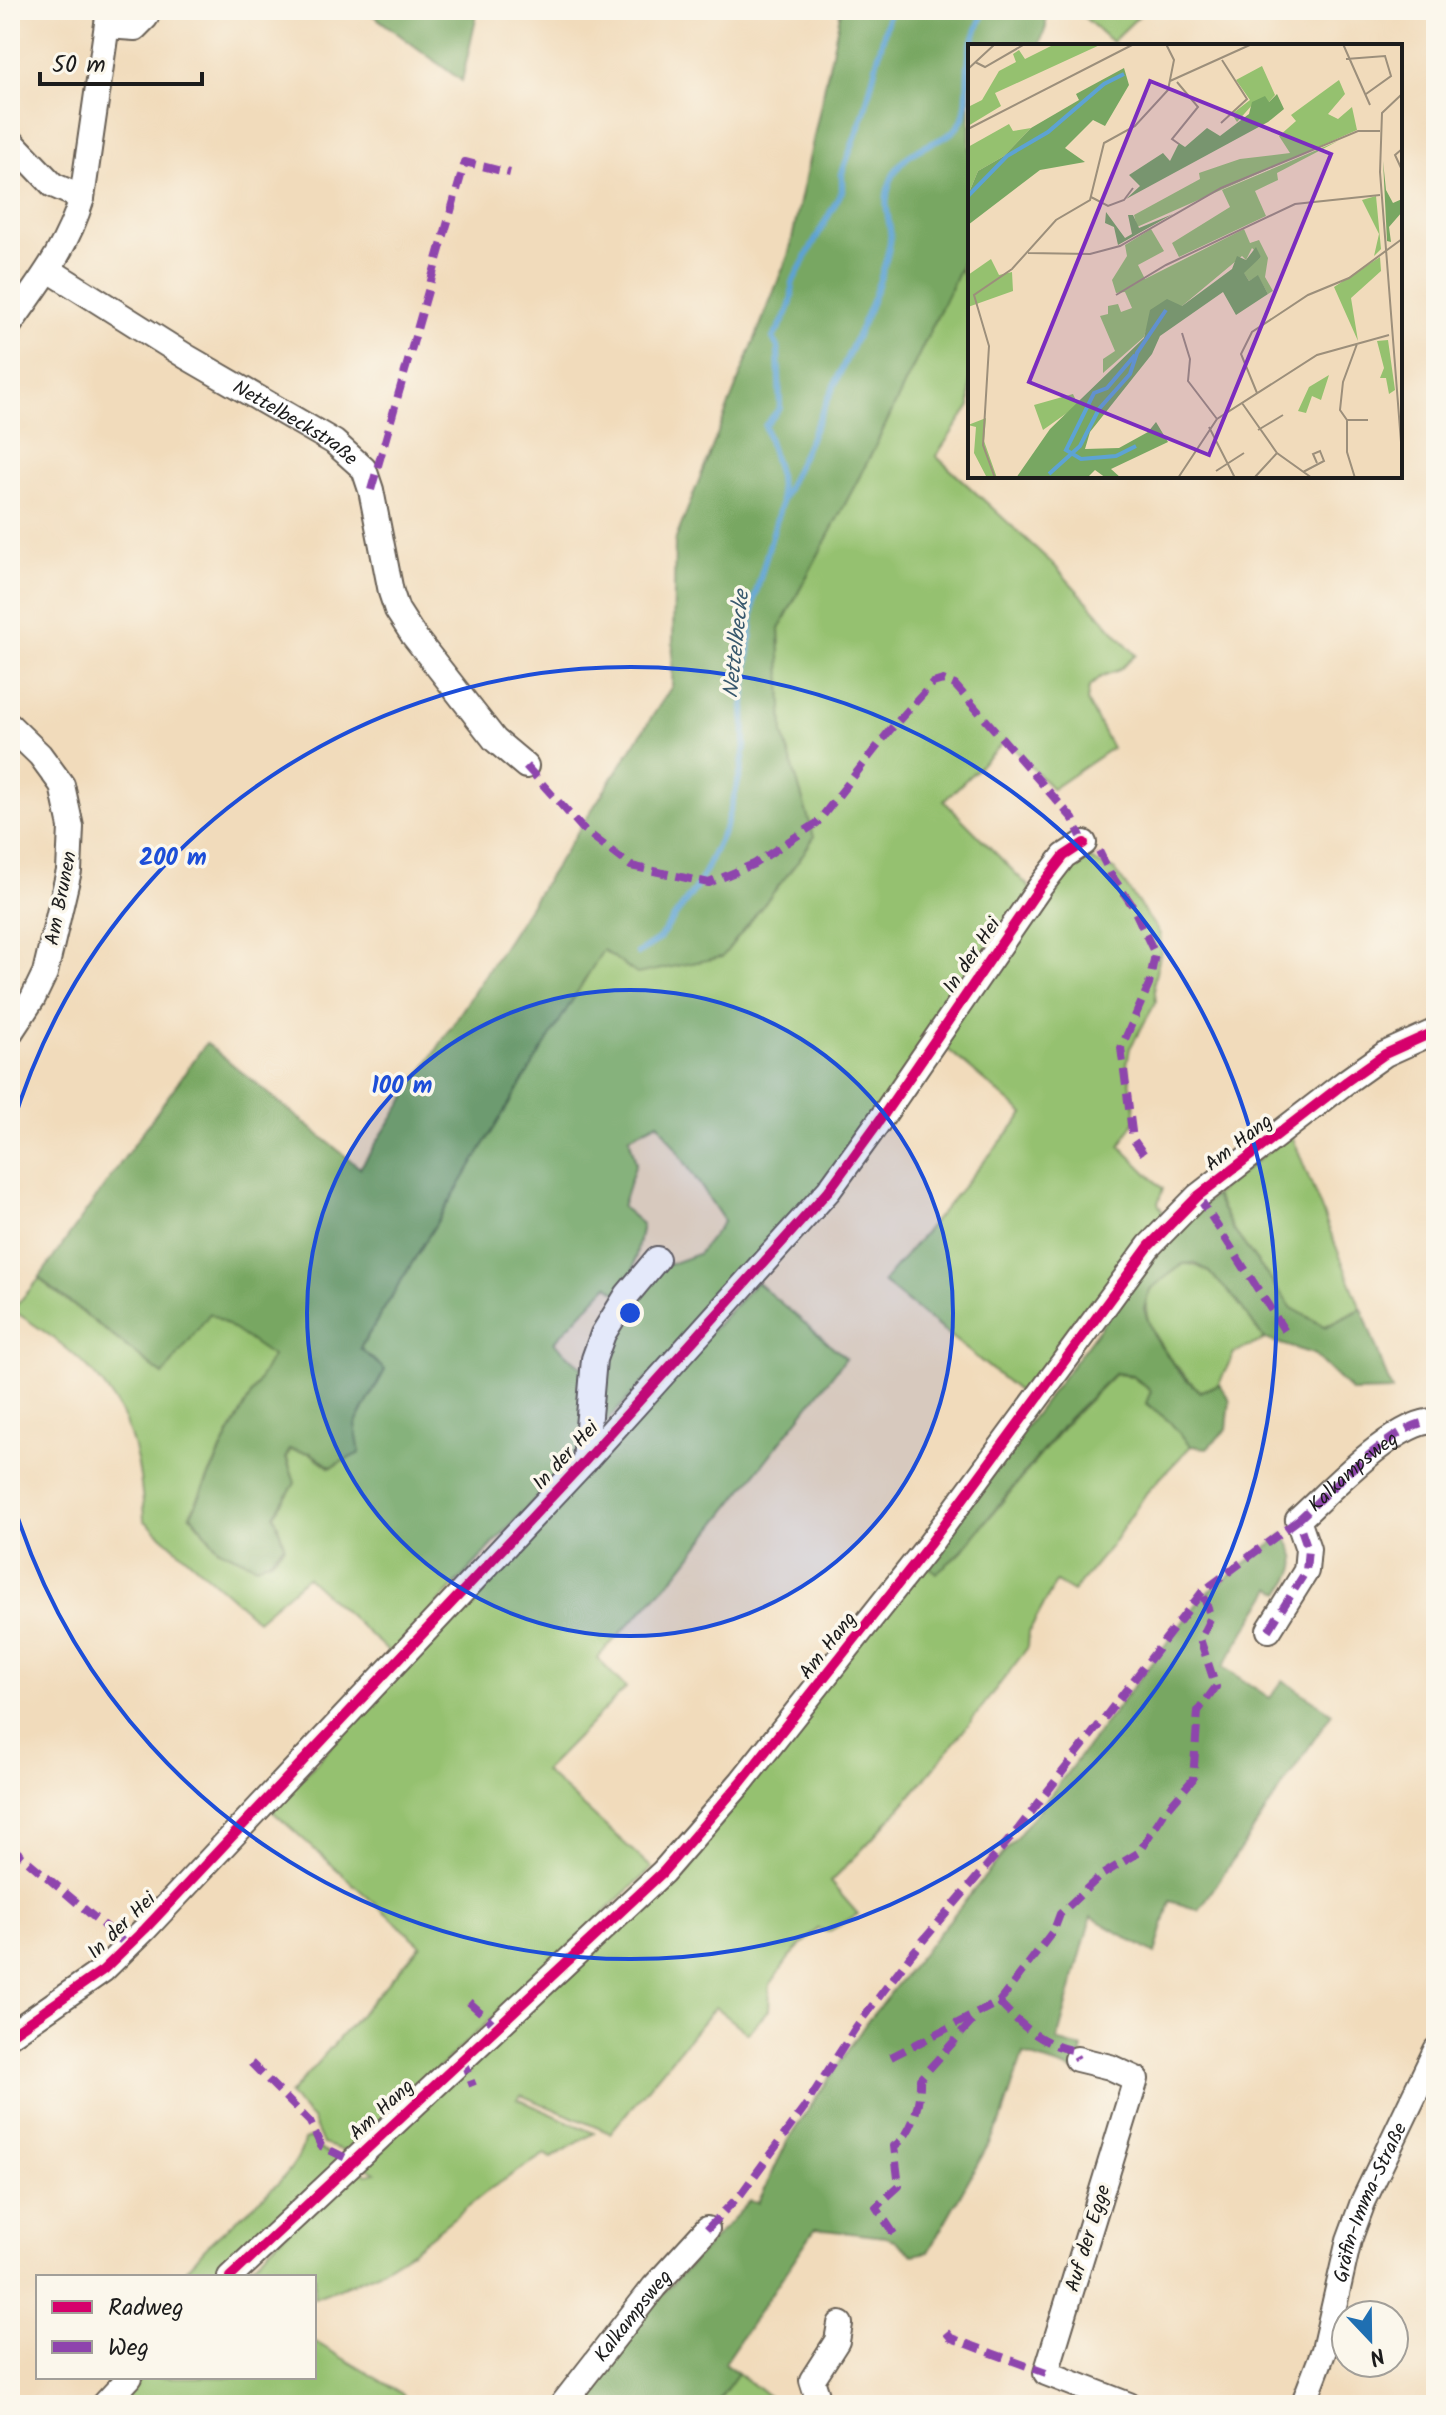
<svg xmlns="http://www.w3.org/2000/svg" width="1446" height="2415" font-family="Kalam,sans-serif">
  <rect width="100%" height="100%" fill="#fbf7ec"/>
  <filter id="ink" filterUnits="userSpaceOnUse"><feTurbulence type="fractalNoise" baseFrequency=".0125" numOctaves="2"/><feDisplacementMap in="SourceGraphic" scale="16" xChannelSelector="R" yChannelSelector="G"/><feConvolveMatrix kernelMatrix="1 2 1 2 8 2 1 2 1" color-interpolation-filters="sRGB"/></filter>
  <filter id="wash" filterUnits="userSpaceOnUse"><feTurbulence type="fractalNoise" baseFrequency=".006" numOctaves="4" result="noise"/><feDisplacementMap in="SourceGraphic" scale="32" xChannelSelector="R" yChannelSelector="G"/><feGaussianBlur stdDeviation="1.8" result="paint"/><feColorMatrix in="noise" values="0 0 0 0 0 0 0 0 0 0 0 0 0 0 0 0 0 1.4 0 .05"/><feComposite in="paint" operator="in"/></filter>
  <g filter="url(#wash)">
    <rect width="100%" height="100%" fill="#f1dbbb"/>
    <g fill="#95c16f" stroke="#586e46" stroke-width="2" fill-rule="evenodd">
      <polygon points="1076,10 1145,10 1112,42"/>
      <path d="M 960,268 L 970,296 L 970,406 L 936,456 L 1053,564 L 1136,655 L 1119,670 L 1102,676 L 1089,687 L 1087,701 L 1112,748 L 1052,789 L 1006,740 L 944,801 L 1037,895 C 1050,881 1068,853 1090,859 C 1099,862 1103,868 1114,869 L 1160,934 L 1161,950 L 1154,982 L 1156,1002 L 1130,1048 L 1127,1064 L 1135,1108 L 1135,1120 L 1120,1146 L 1163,1189 L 1158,1203 L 1164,1215 L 1131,1248 L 1097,1306 L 1027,1398 L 883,1282 L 1024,1114 L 933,1037 L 820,1192 L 391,1654 L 307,1577 L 257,1620 L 144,1520 C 139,1408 103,1368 12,1310 L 39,1279 L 163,1375 L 210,1313 L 273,1356 L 228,1436 L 190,1515 L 218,1549 L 256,1566 L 271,1560 L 285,1546 L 274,1514 L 295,1483 L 287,1458 L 290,1450 L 310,1453 L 330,1468 L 359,1453 L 355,1425 L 385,1370 L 360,1349 L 603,949 L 722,957 L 799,860 L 814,837 L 783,734 L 779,629 L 873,451 ZM 658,1122 L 724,1221 L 698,1254 L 662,1267 L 608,1338 L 600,1364 L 581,1367 L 554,1342 L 608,1285 L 618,1294 L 633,1271 L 642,1224 L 622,1207 L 636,1163 L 629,1137 Z"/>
      <polygon points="1291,1133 1361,1309 1325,1326 1291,1308 1233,1229 1215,1195"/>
      <path d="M 1184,1264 C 1216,1262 1247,1316 1264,1340 L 1234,1353 L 1219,1384 L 1200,1391 C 1180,1372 1132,1321 1150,1291 C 1156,1281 1174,1272 1184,1264 Z"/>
      <polygon points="756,1282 846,1358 676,1575 597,1658 626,1688 544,1771 652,1868 349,2152 323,2144 312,2119 289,2095 421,1945 272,1811"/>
      <path d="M 1115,1374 L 1131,1376 L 1151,1391 L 1146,1404 L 1169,1421 L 1191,1446 L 1147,1492 L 1111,1546 L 1073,1592 L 1056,1582 L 1029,1632 L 1028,1647 C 966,1729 904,1810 830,1882 L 858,1914 L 828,1932 L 818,1929 L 789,1958 L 770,1985 L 769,2010 L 748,2033 L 715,2007 L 610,2133 L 521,2095 L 518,2099 L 594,2133 L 551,2158 L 545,2154 L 490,2189 L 413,2250 L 375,2274 L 314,2298 L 314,2277 L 240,2277 L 355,2167 L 367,2174 L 375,2172 L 359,2162 L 604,1937 L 924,1563 L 936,1572 L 959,1555 L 1070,1419 Z"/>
      <path d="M 314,2136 C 318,2154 328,2153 343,2159 L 219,2277 L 181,2277 C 190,2266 199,2254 209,2244 C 235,2217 298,2179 304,2140 Z"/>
      <polygon points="314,2341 404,2395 399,2405 114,2405 140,2377 314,2377"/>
      <polygon points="738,2373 780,2405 715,2405"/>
    </g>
    <g fill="#78a762" stroke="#4a623f" stroke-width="2">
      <polygon points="366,10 478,10 462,81"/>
      <polygon points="841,10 1046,10 1046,27 1039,46 970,46 970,240 960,268 873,451 779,629 783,734 814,837 799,860 722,957 637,974 603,950 360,1348 385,1370 355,1425 360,1453 331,1467 311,1453 289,1449 286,1458 295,1483 274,1515 284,1545 270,1559 257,1566 219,1549 191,1515 228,1437 272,1356 210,1313 163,1375 39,1278 206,1043 360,1168 672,686 675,541 789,253"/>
      <polygon points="1214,1195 1233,1230 1292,1308 1325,1327 1362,1309 1392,1391 1352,1392 1313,1354 1264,1339 1238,1302 1209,1272 1195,1263 1183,1264 1149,1290 1144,1309 1154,1337 1179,1372 1200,1392 1219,1384 1230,1400 1227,1429 1207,1448 1191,1446 1169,1421 1146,1403 1151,1391 1132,1375 1115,1373 1069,1418 959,1554 936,1573 924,1562 1157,1252"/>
      <path d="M 1284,1534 C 1301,1562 1299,1566 1281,1593 L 1272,1588 L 1223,1667 L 1270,1698 L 1283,1680 L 1332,1713 L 1199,1910 L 1170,1901 L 1155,1954 L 1091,1917 L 1057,2041 L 1083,2049 L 1077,2072 L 1023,2054 L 1000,2124 L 928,2252 L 913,2255 L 894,2240 L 886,2237 L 815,2229 L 724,2363 L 738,2373 L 715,2405 L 573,2405 L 649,2308 L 750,2201 L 758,2203 L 788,2140 L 866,2023 L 1034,1816 L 1202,1597 Z"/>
    </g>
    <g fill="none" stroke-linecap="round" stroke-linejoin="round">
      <g stroke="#5da3d3" stroke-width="6">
        <polyline points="971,46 984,10"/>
        <path d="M 782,500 C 803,454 824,408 845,362 C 862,325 880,288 889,248 C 895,225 880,210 890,183 C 905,140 946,148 961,122 C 971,104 965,72 970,50"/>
        <path d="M 701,879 L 726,826 L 741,771 L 745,746 L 744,701 L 754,600 L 781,504 L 779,476 L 765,426 L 780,408 L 778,348 L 773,338 C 785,318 794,306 792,283 L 842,191 L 842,173 L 864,113 L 890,10"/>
        <polyline points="638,953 658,940 697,886"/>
      </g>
    </g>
  </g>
  <g filter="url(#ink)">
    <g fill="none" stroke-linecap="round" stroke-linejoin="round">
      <defs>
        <g id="minor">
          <polyline points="107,26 135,28 146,17 147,10"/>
          <polyline points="10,140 53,185 82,198"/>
          <path id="s1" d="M 49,270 L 187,357 L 334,442 L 364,469 L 371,490 L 391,592 L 397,610 L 413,635 L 495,740 L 526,766"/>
          <path d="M 10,324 C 40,281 66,250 82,198 L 109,10"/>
          <polyline points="10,726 40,755 62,785 71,827 69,871 45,973 33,998 10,1033"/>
          <polyline points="585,1461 594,1359 603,1334 627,1295 657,1259"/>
          <path id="s2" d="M 1269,1630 L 1306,1571 L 1308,1549 L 1298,1520 C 1328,1493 1396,1419 1436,1421"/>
          <polyline points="10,2035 103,1970 145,1929 585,1461 829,1190 885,1113 1040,887 1064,856 1084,843"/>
          <polyline points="1077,2059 1110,2067 1136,2079 1046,2373 1129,2405"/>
          <polyline points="230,2277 663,1872 742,1781 929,1545 1149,1246 1198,1196 1347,1081 1385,1054 1436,1031"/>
          <polyline points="104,2405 130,2377"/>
          <path id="s3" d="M 562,2405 L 654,2287 L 707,2229"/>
          <polyline points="820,2405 812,2380 837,2341 840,2324"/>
          <path id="s4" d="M 1303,2405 L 1324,2350 L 1349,2240 L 1363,2202 L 1436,2050"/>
        </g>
      </defs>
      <use href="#minor" stroke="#675f54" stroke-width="28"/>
      <use href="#minor" stroke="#fff" stroke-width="24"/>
      <g stroke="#8e44ad" stroke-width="8" stroke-dasharray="16 8" stroke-linecap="butt">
        <polyline points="371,490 465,162 510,173"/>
        <polyline points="526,766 583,829 631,866 709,883 754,864 817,823 890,730 933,683 943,680 955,685 1073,819 1084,843"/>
        <polyline points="1099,851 1110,873 1132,905 1155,954 1149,985 1121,1048 1133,1139 1145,1156"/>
        <polyline points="1198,1196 1286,1333"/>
        <path d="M 1269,1630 L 1306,1571 L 1308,1549 L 1298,1520 C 1328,1493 1396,1419 1436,1421"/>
        <polyline points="10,1846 128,1946"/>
        <polyline points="469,2002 496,2026"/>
        <path d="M 999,2002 C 1018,2023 1043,2045 1072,2050 L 1077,2059"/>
        <polyline points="891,2057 999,2002 1054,1930 1060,1914 1100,1876 1138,1853 1164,1813 1193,1779 1198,1711 1216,1687 1200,1639 1211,1617 1202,1592"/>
        <polyline points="462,2058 473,2086"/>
        <polyline points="251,2063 310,2122 321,2146 352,2161"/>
        <polyline points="707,2229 741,2194 804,2108 856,2027 910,1956 1019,1828 1202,1592 1298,1520"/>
        <path d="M 894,2234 L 876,2207 L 899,2186 L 894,2146 C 913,2135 921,2100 920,2079 L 976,2017"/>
        <polyline points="946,2332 951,2338 1046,2373"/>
      </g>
      <defs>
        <g id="cycleway">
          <polyline points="10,2035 103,1970 145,1929 585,1461 829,1190 885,1113 1040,887 1064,856 1084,843"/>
          <polyline points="230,2277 663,1872 742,1781 929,1545 1149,1246 1198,1196 1347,1081 1385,1054 1436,1031"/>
        </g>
      </defs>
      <use href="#cycleway" stroke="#fbf7ec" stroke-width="15"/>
      <use href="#cycleway" stroke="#d6006c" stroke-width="10"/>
    </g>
  </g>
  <circle cx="630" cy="1313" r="323" fill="#1d4ed8" fill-opacity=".12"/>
  <g fill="none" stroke="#1d4ed8" stroke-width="4">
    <circle cx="630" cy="1313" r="323"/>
    <path d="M11 1130A646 646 0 1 1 11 1496"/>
  </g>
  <g text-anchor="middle" stroke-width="7" stroke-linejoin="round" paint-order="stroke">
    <g font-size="20" fill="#1c1c1c" stroke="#fbf7ec">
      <text dy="7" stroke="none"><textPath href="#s1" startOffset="290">Nettelbeckstraße</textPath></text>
      <text transform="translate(60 898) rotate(-79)" y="7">Am Brunen</text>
      <text transform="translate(971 955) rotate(-56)" y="7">In der Hei</text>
      <text transform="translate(1238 1142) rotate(-38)" y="7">Am Hang</text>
      <text transform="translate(565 1455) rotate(-47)" y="7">In der Hei</text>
      <text dy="7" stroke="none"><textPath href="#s2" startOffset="196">Kalkampsweg</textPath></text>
      <text transform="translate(827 1645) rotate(-52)" y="7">Am Hang</text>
      <text transform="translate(121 1925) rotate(-44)" y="7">In der Hei</text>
      <text transform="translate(381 2109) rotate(-43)" y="7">Am Hang</text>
      <text dy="7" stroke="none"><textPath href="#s4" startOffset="214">Gräfin-Imma-Straße</textPath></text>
      <text transform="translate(1087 2238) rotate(-73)" y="7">Auf der Egge</text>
      <text dy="7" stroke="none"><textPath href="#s3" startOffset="114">Kalkampsweg</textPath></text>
    </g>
    <g font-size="22" font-style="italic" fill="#39596e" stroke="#fbf7ec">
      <text transform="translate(735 644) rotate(-84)" y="8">Nettelbecke</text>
    </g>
  </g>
  <g transform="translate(968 44)">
    <rect width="434" height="434" fill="#f1dbbb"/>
    <path d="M 87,0 L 134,0 L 27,49 L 33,62 L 0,82 L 0,63 L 14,56 L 31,27 L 48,18 L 45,10 L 51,6 L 57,15 ZM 294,22 L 307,51 L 301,58 L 285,60 L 269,78 L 264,70 L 282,56 L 268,36 ZM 371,36 L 377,50 L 360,70 L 370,75 L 384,63 L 389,86 L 169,183 L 166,171 L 232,135 L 231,129 L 272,115 L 322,109 L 311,92 L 328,77 L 323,71 ZM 41,80 L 45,87 L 63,84 L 36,112 L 10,127 L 0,151 L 0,103 ZM 370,97 L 309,129 L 310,136 L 287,147 L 298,172 L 211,213 L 204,199 L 262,163 L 254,146 ZM 408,152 L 413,205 L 406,212 L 411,190 L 394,156 ZM 183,185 L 196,207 L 170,221 L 177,235 L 276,185 L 282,199 L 291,196 L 300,214 L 297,233 L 305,247 L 300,250 L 290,232 L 281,237 L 275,228 L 293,213 L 284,204 L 278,216 L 274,212 L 214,262 L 180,280 L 176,293 L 135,329 L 135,315 L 147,307 L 132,272 L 140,270 L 140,262 L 150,260 L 153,268 L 164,264 L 157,248 L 148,249 L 144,236 L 159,212 L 157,201 ZM 412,213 L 413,227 L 383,254 L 390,297 L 366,243 ZM 23,215 L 31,231 L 44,228 L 45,247 L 0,263 L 0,231 ZM 420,296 L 427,346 L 421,350 L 418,334 L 412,334 L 416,324 L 409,297 ZM 361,331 L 353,356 L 344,352 L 338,369 L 330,367 L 341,343 ZM 105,350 L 110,361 L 75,386 L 66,361 ZM 18,374 L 16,397 L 29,434 L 18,432 L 6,409 L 8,383 L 0,381 Z" fill="#95c16f"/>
    <path d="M 156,24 L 161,41 L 137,82 L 125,76 L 97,104 L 117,118 L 72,126 L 0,181 L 0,151 L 10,127 L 36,112 L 63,84 L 111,56 L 108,50 ZM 309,50 L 316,65 L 300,78 L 158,155 L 172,142 L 161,131 L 195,109 L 202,117 L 211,99 L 217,103 L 239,84 L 252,92 L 281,70 L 284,58 L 297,52 L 301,58 ZM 415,117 L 418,146 L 425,159 L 434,155 L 434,168 L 421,183 L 423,198 L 419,197 ZM 138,168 L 157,194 L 164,190 L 160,171 L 165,171 L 171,184 L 205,170 L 150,201 L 146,183 L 137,179 ZM 288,203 L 293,213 L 276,229 L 281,237 L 290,231 L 300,250 L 268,271 L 255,248 L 192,292 L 184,310 L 122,388 L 117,405 L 151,404 L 180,388 L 188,378 L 200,398 L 143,425 L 153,434 L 138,434 L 127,426 L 119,434 L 48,434 L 82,385 L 176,294 L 182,266 L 199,255 L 214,262 L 264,225 L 269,212 L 278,216 Z" fill="#78a762"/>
    <path fill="none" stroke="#5da3d3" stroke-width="4" d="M 0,152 L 39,112 L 80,88 L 136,40 L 156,30M 167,311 L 139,344 L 126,349 L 98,406 L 113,415 L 148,412 L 168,402M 81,430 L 112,402 L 131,365 L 162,330 L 169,309 L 198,266"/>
    <path fill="none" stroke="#9c8f7b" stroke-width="2" d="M 375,0 L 402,61M 378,15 L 417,12 L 423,32 L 398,50M 7,18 L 17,23 L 57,0M 0,25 L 27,0M 202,37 L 284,0M 209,38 L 230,63 L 204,95 L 211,100M 434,50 L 414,69 L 412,128 L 434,411M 253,79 L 279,55 L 254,16M 0,85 L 166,0M 434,105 L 427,111 L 434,126M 123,153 L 140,162 L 156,156 L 165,144M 60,209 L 122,210 L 152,202 L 253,144 L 390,87 L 412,87M 148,251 L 198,221 L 327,160 L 412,151M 214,289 L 222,315 L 220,337 L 249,375M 389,300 L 375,338 L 372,366 L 379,376 L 400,376M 289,349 L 273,310 L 284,288 L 340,251 L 381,234 L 434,195M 274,359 L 309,409 L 344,434M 379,376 L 379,408 L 387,434M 241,383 L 267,434M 290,386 L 315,371M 248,427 L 276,409M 335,428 L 356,417 L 352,407 L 345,410 L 349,419M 27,434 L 15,401 L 21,302 L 6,251 L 44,225 L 88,176 L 122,156 L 136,99 L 167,82 L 200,46 L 206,16 L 198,0M 210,434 L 249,375 L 349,311 L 421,291M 286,434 L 309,409"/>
    <path fill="#7b2cbf" fill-opacity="0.15" stroke="#7b2cbf" stroke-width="4" d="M 182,37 L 363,110 L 241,411 L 61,338 Z"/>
    <rect width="434" height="434" fill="none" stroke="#1c1c1c" stroke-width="4"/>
  </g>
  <circle cx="630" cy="1313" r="12" fill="#1d4ed8" stroke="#fbf7ec" stroke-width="4"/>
  <g font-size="24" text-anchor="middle" font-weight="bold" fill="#1d4ed8" stroke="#fbf7ec" stroke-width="7" stroke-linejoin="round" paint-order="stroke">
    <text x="173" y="865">200 m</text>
    <text x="402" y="1093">100 m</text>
  </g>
  <rect width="1446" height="2415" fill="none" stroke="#fbf7ec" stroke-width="40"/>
  <rect x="36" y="2275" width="280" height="104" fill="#fbf7ec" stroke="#a29f99" stroke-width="2"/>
  <rect x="52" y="2301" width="40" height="12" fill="#d6006c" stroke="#a29f99" stroke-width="2"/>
  <text x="108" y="2315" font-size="24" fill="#1c1c1c">Radweg</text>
  <rect x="52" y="2341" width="40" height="12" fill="#8e44ad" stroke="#a29f99" stroke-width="2"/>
  <text x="108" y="2355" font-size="24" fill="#1c1c1c">Weg</text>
  <g transform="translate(1370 2339) rotate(158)"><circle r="38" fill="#fbf7ec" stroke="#a29f99" stroke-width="2"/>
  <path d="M0-6L14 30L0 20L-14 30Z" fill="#1f6fb2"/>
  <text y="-12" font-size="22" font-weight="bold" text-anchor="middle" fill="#1c1c1c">N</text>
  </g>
  <path d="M40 72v12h162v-12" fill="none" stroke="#1c1c1c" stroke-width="4"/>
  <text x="52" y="72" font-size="24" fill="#1c1c1c" stroke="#fbf7ec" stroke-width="6" paint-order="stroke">50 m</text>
</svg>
